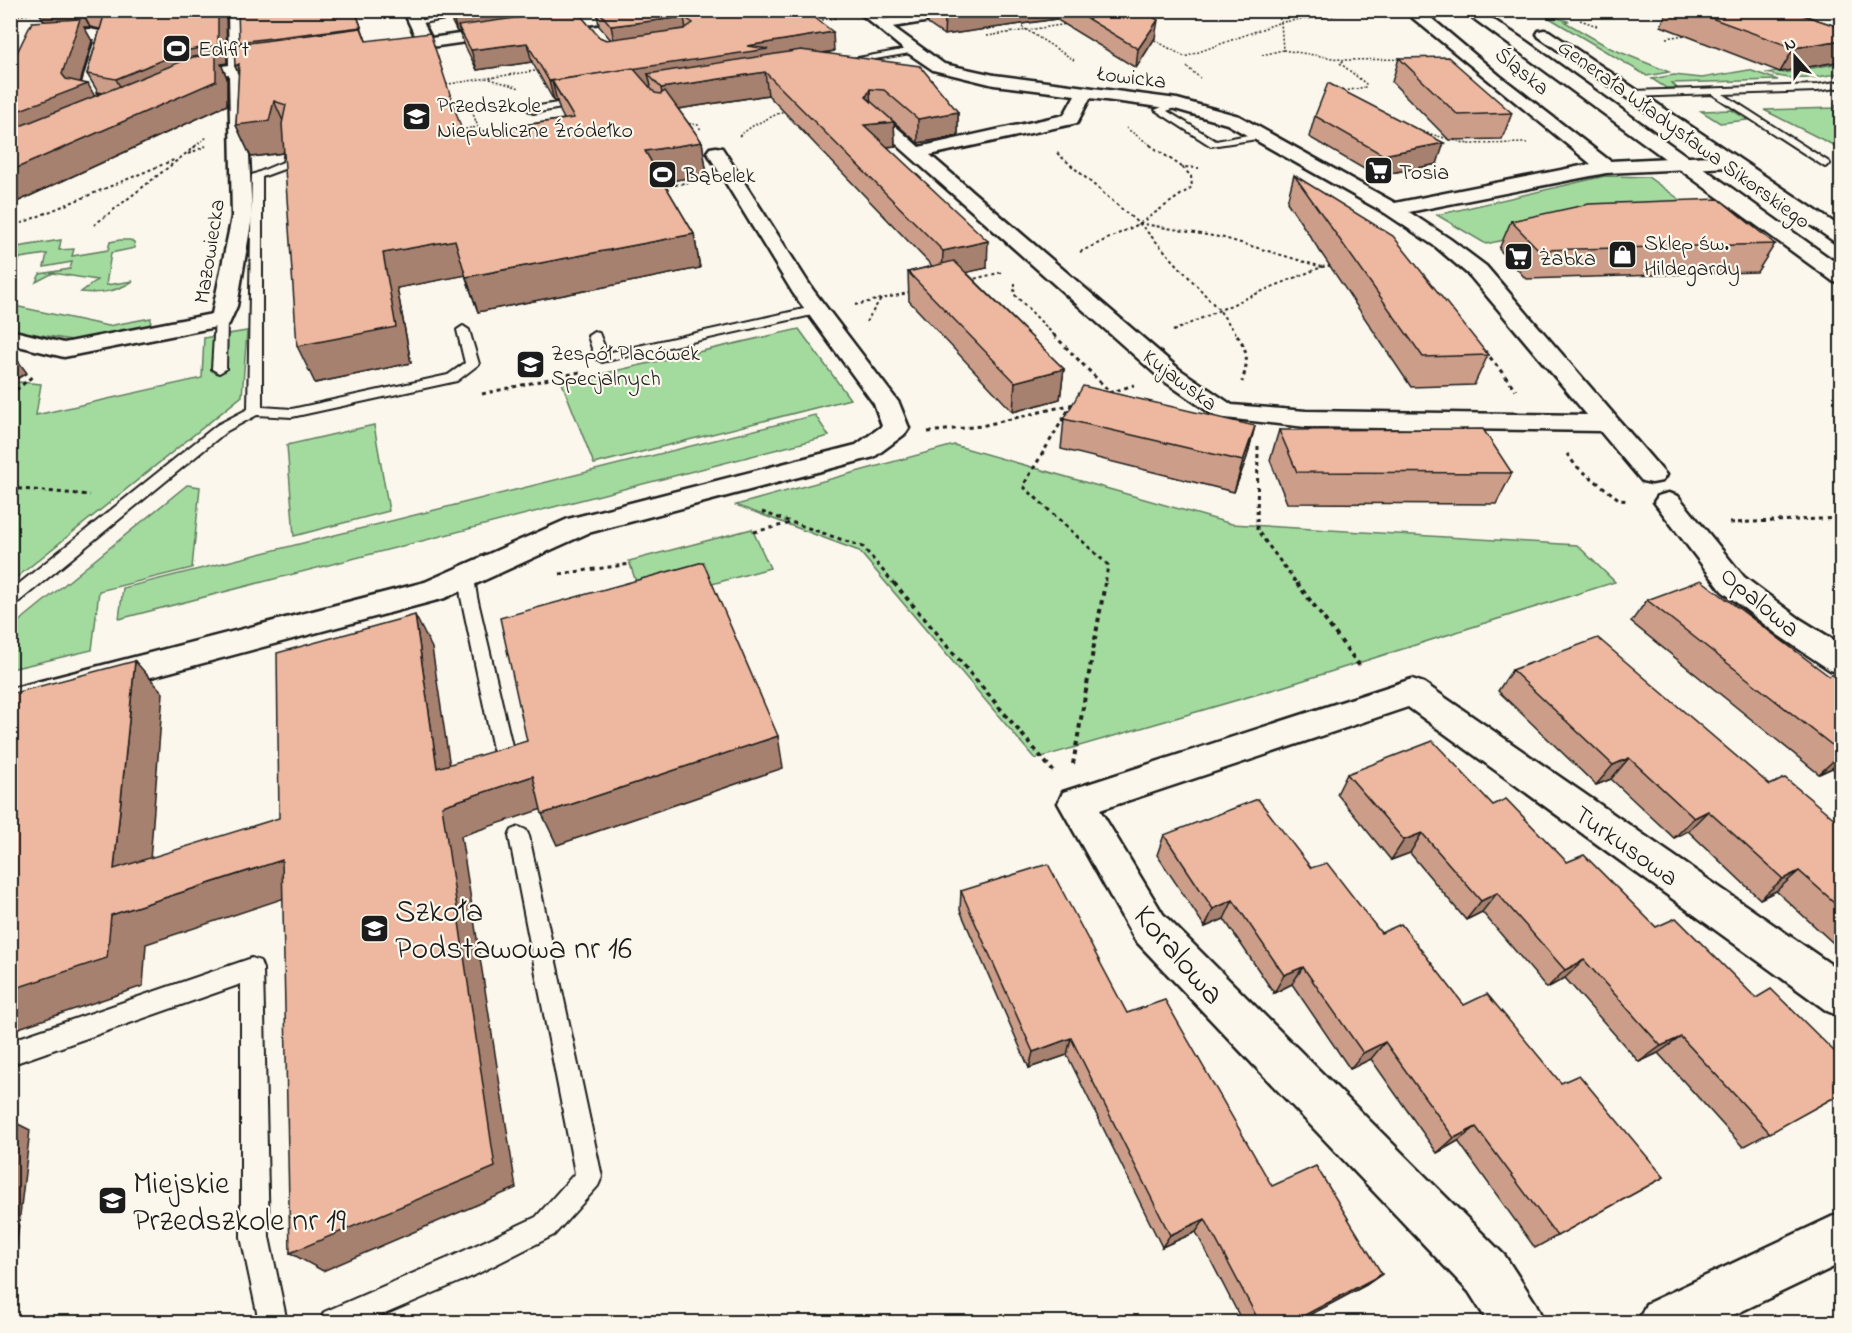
<svg xmlns="http://www.w3.org/2000/svg" width="1852" height="1333" font-family="'Indie Flower',sans-serif">
  <rect width="100%" height="100%" fill="#fbf7ec"/>
  <filter id="ink" filterUnits="userSpaceOnUse"><feTurbulence type="fractalNoise" baseFrequency=".0167" numOctaves="2"/><feDisplacementMap in="SourceGraphic" scale="12" xChannelSelector="R" yChannelSelector="G"/><feConvolveMatrix kernelMatrix="1 2 1 2 8 2 1 2 1" color-interpolation-filters="sRGB"/></filter>
  <g filter="url(#ink)">
    <g fill="#a3db9f" stroke="#607c5e" stroke-width="1.5">
      <polygon points="1541,13 1568,21 1565,22 1610,48 1669,72 1647,76"/>
      <path d="M 1841,63 L 1841,73 C 1815,78 1793,82 1767,73 L 1776,71 L 1784,73 Z"/>
      <polygon points="1749,70 1778,80 1672,83 1677,88 1666,88 1652,79 1674,75 1702,78"/>
      <polygon points="1835,105 1841,105 1841,149 1764,110 1837,108"/>
      <polygon points="1732,110 1748,120 1720,123 1701,111"/>
      <polygon points="1605,176 1648,177 1710,221 1571,225 1486,244 1437,215"/>
      <path d="M 120,240 L 130,240 L 134,242 L 135,248 L 111,253 L 106,285 L 133,281 C 116,292 100,294 81,292 L 97,280 L 53,273 L 36,282 L 40,274 L 70,269 L 72,262 L 44,267 L 47,254 L 20,258 L 15,270 L 11,271 L 11,248 L 61,240 L 59,250 L 74,249 L 72,256 L 108,250 L 110,242 Z"/>
      <polygon points="10,305 108,326 151,318 149,339 108,346 11,330"/>
      <polygon points="799,329 850,399 594,464 562,383"/>
      <polygon points="247,331 242,396 11,582 10,387 19,382 41,384 36,415 202,378 204,338"/>
      <polygon points="815,415 829,436 119,619 123,588"/>
      <polygon points="374,425 389,511 294,536 287,445"/>
      <polygon points="954,445 1232,524 1577,545 1615,582 1282,687 1035,759 859,551 736,505"/>
      <polygon points="187,485 200,487 192,568 99,591 92,650 11,669 11,628"/>
      <polygon points="752,529 770,568 643,603 629,561"/>
    </g>
    <g fill="none" stroke-linecap="round" stroke-linejoin="round">
      <defs>
        <g id="lane">
          <polygon points="477,10 499,10 416,24 412,22"/>
          <polygon points="913,48 916,48 916,52 840,65 836,62"/>
          <polygon points="1842,81 1842,87 1817,91 1723,94 1829,162 1830,164 1825,167 1712,94 1632,97 1628,94 1632,91 1817,85"/>
          <polygon points="582,99 587,102 585,104 533,113 528,110 533,107"/>
          <polygon points="1174,102 1182,104 1167,111 1216,141 1264,132 1269,135 1264,138 1211,146 1155,110"/>
          <polygon points="291,142 296,145 292,166 262,177 262,407 292,409 448,375 465,363 457,330 463,326 469,330 479,364 457,381 292,417 257,415 227,431 16,604 10,606 10,591 217,425 248,409 252,175 283,162 286,145"/>
          <polygon points="817,306 821,307 823,310 821,313 602,362 595,358 588,336 594,332 599,333 607,353"/>
          <polygon points="221,315 227,319 226,369 219,373 212,369 215,319"/>
          <polygon points="467,569 473,571 477,597 516,763 513,769 506,771 499,769 496,763 461,597 459,575 461,571"/>
          <polygon points="519,827 526,830 529,836 602,1177 598,1186 554,1235 473,1276 366,1322 320,1322 324,1312 453,1256 536,1217 575,1173 509,836 512,830"/>
          <polygon points="252,958 260,961 263,969 269,1237 287,1322 259,1322 241,1237 241,984 10,1065 10,1041"/>
        </g>
        <g id="street">
          <path d="M 228,10 L 242,10 L 245,63 L 281,57 L 289,62 L 281,67 L 245,72 L 252,217 L 237,306 L 229,324 L 221,326 L 64,357 L 10,344 L 10,330 L 64,343 L 212,314 L 232,217 L 229,74 L 203,78 L 180,87 L 172,82 C 184,68 212,68 229,65 Z"/>
          <polygon points="403,10 417,10 431,38 630,10 671,10 664,14 389,53 384,51 381,48 384,45 417,40"/>
          <path d="M 856,10 L 872,10 L 884,19 L 943,10 L 981,10 L 974,14 L 893,27 L 944,64 L 994,75 L 1177,99 L 1239,116 L 1395,203 L 1591,164 L 1403,10 L 1424,12 L 1500,76 L 1610,161 L 1730,155 L 1736,157 L 1739,161 L 1736,165 L 1730,167 L 1606,173 L 1409,212 L 1450,239 L 1486,266 L 1666,475 L 1662,481 L 1652,483 L 1642,481 L 1600,431 L 1306,427 L 1216,417 L 1161,379 L 868,119 L 871,115 L 883,115 L 919,147 L 1064,115 L 1075,95 L 994,85 L 933,70 L 908,53 ZM 1090,98 L 1175,109 L 1227,124 L 1385,213 L 1436,247 L 1470,276 L 1587,415 L 1306,411 L 1232,405 L 1179,369 L 930,155 L 1077,123 Z"/>
          <path d="M 90,29 L 108,33 L 110,36 L 95,94 L 125,99 L 127,103 L 125,107 C 114,109 85,105 78,97 L 95,39 L 46,42 L 39,38 L 46,34 Z"/>
          <polygon points="716,147 722,148 813,290 899,403 909,428 905,434 874,457 588,533 445,598 10,715 10,689 425,582 568,519 856,445 882,426 874,404 793,293 707,152 710,148"/>
          <polygon points="1668,493 1678,496 1744,577 1800,619 1842,645 1842,673 1830,670 1778,635 1722,591 1654,502 1658,496"/>
          <polygon points="1412,679 1424,683 1842,972 1842,1017 1827,1011 1408,707 1100,810 1163,914 1505,1256 1536,1304 1544,1322 1488,1322 1469,1292 1135,940 1058,803 1063,792"/>
          <polygon points="1842,1212 1842,1263 1719,1322 1638,1322 1646,1304"/>
        </g>
        <g id="secondary">
          <polygon points="1462,10 1479,10 1527,42 1842,267 1842,283 1834,282"/>
          <polygon points="1544,30 1549,31 1842,228 1842,244 1835,242 1539,37 1537,34 1539,31"/>
        </g>
      </defs>
      <use href="#lane" stroke="#1c1c1c" stroke-width="4"/>
      <use href="#street" stroke="#1c1c1c" stroke-width="5"/>
      <use href="#secondary" stroke="#1c1c1c" stroke-width="5"/>
      <g stroke="#1c1c1c" stroke-width="1.5" stroke-dasharray="2 2" stroke-linecap="butt">
        <polyline points="1141,14 1164,10"/>
        <polyline points="10,16 31,14"/>
        <polyline points="1580,20 1597,26"/>
        <polyline points="814,21 836,18"/>
        <polyline points="1022,27 1074,60"/>
        <polyline points="987,36 1068,24"/>
        <polyline points="1151,38 1185,57 1281,22 1379,10"/>
        <polyline points="1666,38 1685,35"/>
        <polyline points="1283,50 1345,60"/>
        <polyline points="10,53 22,52"/>
        <polyline points="1262,55 1283,50 1281,22 1276,10"/>
        <polyline points="1187,67 1200,78"/>
        <polyline points="490,79 520,88"/>
        <polyline points="442,85 541,70"/>
        <polyline points="1340,92 1365,87 1366,84 1340,63 1345,60 1405,59"/>
        <polyline points="448,103 468,100 478,127 465,129"/>
        <polyline points="685,123 698,125 701,130"/>
        <polyline points="1126,128 1152,146"/>
        <polyline points="1419,131 1468,144 1527,143"/>
        <polyline points="739,136 754,125 788,109"/>
        <polyline points="195,146 207,137"/>
      </g>
      <g stroke="#1c1c1c" stroke-width="2" stroke-dasharray="3 3" stroke-linecap="butt">
        <polyline points="1150,145 1182,167 1199,168"/>
        <polyline points="1057,153 1138,223 1224,238 1322,267"/>
        <polyline points="188,154 206,146"/>
        <polyline points="663,187 697,181"/>
        <polyline points="1139,223 1219,310 1238,336"/>
        <polyline points="94,225 197,145"/>
        <polyline points="10,228 176,159"/>
        <polyline points="1080,252 1139,224 1192,187 1191,176 1182,167"/>
        <polyline points="969,280 1003,272"/>
        <polyline points="1015,283 1014,294 1055,336"/>
        <polyline points="855,305 912,292"/>
        <polyline points="866,322 880,300"/>
        <polyline points="1173,331 1267,289 1322,267 1335,265"/>
      </g>
      <g stroke="#1c1c1c" stroke-width="3" stroke-dasharray="4 4" stroke-linecap="butt">
        <polyline points="1054,335 1112,394"/>
        <path d="M 1237,335 C 1249,351 1248,363 1242,382"/>
        <polyline points="1485,351 1516,390"/>
        <polyline points="1109,393 1134,385"/>
        <polyline points="482,394 580,372"/>
        <polyline points="10,395 34,375"/>
        <polyline points="1072,404 1023,486 1108,565 1105,585"/>
        <polyline points="928,432 981,426 1074,404"/>
        <polyline points="1258,446 1257,530 1298,585"/>
        <polyline points="1567,454 1576,466 1620,500 1629,501"/>
        <polyline points="10,488 90,495"/>
        <polyline points="762,512 863,547 895,585"/>
        <polyline points="1730,523 1842,518"/>
        <polyline points="754,532 791,523"/>
        <polyline points="560,574 631,564"/>
      </g>
      <g stroke="#1c1c1c" stroke-width="4" stroke-dasharray="4.5 4.5" stroke-linecap="butt">
        <polyline points="894,583 1053,771"/>
        <polyline points="1297,583 1362,669"/>
        <polyline points="1073,764 1105,583"/>
      </g>
      <use href="#lane" fill="#fbf7ec" fill-rule="evenodd"/>
      <use href="#street" fill="#fbf7ec" fill-rule="evenodd"/>
      <use href="#secondary" fill="#fbf7ec" fill-rule="evenodd"/>
    </g>
    <g fill="#cc9e89" stroke="#1c1c1c" stroke-width="1.5" fill-rule="evenodd">
      <path d="M 42,10 L 226,10 L 227,63 L 221,64 L 227,78 L 227,105 L 10,205 L 10,67 L 44,21 ZM 84,27 L 90,27 L 100,29 L 87,74 L 98,92 L 103,93 L 95,96 L 80,82 L 92,41 Z"/>
      <path d="M 355,10 L 366,41 L 463,134 L 564,119 L 560,111 L 557,101 L 554,101 L 532,62 L 477,70 L 464,44 L 460,32 L 457,32 L 451,20 L 449,13 L 448,13 L 446,10 L 805,10 L 834,51 L 824,53 L 958,112 L 958,136 L 918,143 L 894,122 L 895,146 L 887,147 L 987,268 L 966,272 L 1064,369 L 1060,399 L 1013,412 L 909,301 L 908,272 L 932,266 L 768,95 L 678,109 L 702,142 L 707,175 L 663,182 L 694,234 L 700,268 L 478,312 L 465,275 L 397,288 L 411,363 L 315,383 L 284,148 L 283,153 L 251,157 L 236,125 L 239,74 L 235,66 L 240,44 L 239,42 ZM 597,12 L 599,26 L 611,40 L 606,40 L 599,37 L 580,15 Z"/>
      <polygon points="928,10 1142,10 1155,38 1136,68 1056,19 944,35 928,24"/>
      <polygon points="1667,10 1788,10 1842,28 1842,61 1780,72 1661,26"/>
      <polygon points="1399,58 1512,113 1502,139 1449,140 1392,82"/>
      <polygon points="1315,116 1437,164 1376,176 1309,137"/>
      <polygon points="1294,175 1488,355 1474,385 1411,387 1287,202"/>
      <polygon points="1511,221 1775,244 1757,272 1526,279 1499,249"/>
      <polygon points="1064,419 1255,426 1247,457 1234,492 1061,449"/>
      <polygon points="1279,430 1512,473 1496,504 1287,503 1270,460"/>
      <polygon points="1647,600 1829,676 1842,672 1842,776 1832,768 1819,774 1631,622"/>
      <polygon points="1842,613 1842,620 1837,617"/>
      <polygon points="1512,670 1770,785 1842,825 1842,951 1776,891 1760,899 1688,831 1674,838 1611,779 1596,785 1498,691"/>
      <polygon points="1347,774 1493,805 1567,862 1656,927 1842,1093 1743,1147 1658,1053 1639,1062 1565,978 1547,988 1482,912 1466,920 1410,853 1391,860 1337,794"/>
      <polygon points="1164,835 1311,868 1381,933 1464,1005 1561,1083 1664,1177 1535,1248 1458,1141 1437,1153 1371,1059 1350,1069 1292,984 1274,993 1224,919 1205,927 1157,855"/>
      <polygon points="961,891 1127,1013 1272,1186 1382,1274 1366,1285 1295,1323 1243,1323 1196,1232 1162,1247 1067,1055 1029,1068 960,910"/>
    </g>
    <g fill="#a6816f" stroke="#1c1c1c" stroke-width="1.5">
      <polygon points="72,10 81,10 90,27 84,27 92,41 79,87 88,84 101,108 10,145 10,114 62,74 50,32 40,14"/>
      <polygon points="218,10 226,10 227,63 221,64 227,78 227,105 10,205 10,171 126,98 116,79 184,51"/>
      <polygon points="355,10 367,44 247,60 239,42"/>
      <polygon points="475,10 596,10 597,12 461,31 458,26 460,32 457,32 452,14"/>
      <polygon points="911,10 925,10 911,13"/>
      <polygon points="993,10 1057,10 1056,19 944,35 945,17"/>
      <polygon points="684,17 687,36 615,45 611,26"/>
      <polygon points="1158,20 1155,38 1136,68 1138,49"/>
      <polygon points="833,32 834,51 769,62 648,74 651,86 563,100 552,81 747,46"/>
      <polygon points="1842,40 1842,61 1780,72 1794,48"/>
      <polygon points="527,43 532,62 477,70 471,50"/>
      <polygon points="239,64 248,96 235,66"/>
      <polygon points="765,72 768,95 665,111 661,88"/>
      <polygon points="549,81 552,81 557,101 554,101"/>
      <polygon points="870,89 871,113 866,97"/>
      <polygon points="274,101 288,132 283,153 251,157 236,125"/>
      <polygon points="958,112 958,136 918,143 918,119"/>
      <polygon points="894,122 895,146 865,149 864,125"/>
      <polygon points="702,142 707,175 652,184 645,151"/>
      <polygon points="1444,143 1437,164 1376,176 1383,155"/>
      <polygon points="694,234 700,268 478,312 466,277"/>
      <polygon points="455,240 467,275 397,288 411,363 315,383 297,346 383,253"/>
      <polygon points="988,241 987,268 942,278 943,251"/>
      <polygon points="10,350 27,373 10,383"/>
      <polygon points="1064,369 1060,399 1013,412 1015,382"/>
      <polygon points="1255,426 1247,457 1234,492 1243,461"/>
      <polygon points="415,615 432,648 455,800 437,768"/>
      <polygon points="135,661 163,693 147,899 114,869"/>
      <polygon points="778,736 783,768 557,845 542,814"/>
      <polygon points="1842,753 1842,759 1832,768 1819,774"/>
      <polygon points="1629,758 1611,779 1596,785 1613,765"/>
      <polygon points="533,776 548,807 461,836 516,1188 323,1271 290,1253 442,806"/>
      <polygon points="1708,811 1688,831 1674,838 1694,818"/>
      <polygon points="1422,833 1410,853 1391,860 1404,840"/>
      <polygon points="282,860 309,890 146,944 143,986 10,1031 10,990 111,915"/>
      <polygon points="1799,871 1776,891 1760,899 1783,879"/>
      <polygon points="1497,893 1482,912 1466,920 1481,901"/>
      <polygon points="1233,900 1224,919 1205,927 1213,909"/>
      <polygon points="1584,960 1565,978 1547,988 1565,970"/>
      <polygon points="1303,967 1292,984 1274,993 1284,975"/>
      <polygon points="1681,1037 1658,1053 1639,1062 1661,1046"/>
      <polygon points="1071,1038 1067,1055 1029,1068 1033,1052"/>
      <polygon points="1385,1042 1371,1059 1350,1069 1363,1053"/>
      <polygon points="10,1120 30,1130 10,1300"/>
      <polygon points="1476,1127 1458,1141 1437,1153 1454,1138"/>
      <polygon points="1205,1219 1196,1232 1162,1247 1170,1235"/>
      <polygon points="1382,1274 1366,1285 1295,1323 1290,1323"/>
    </g>
    <g fill="#edb89f" stroke="#1c1c1c" stroke-width="1.5">
      <polygon points="42,10 72,10 40,14"/>
      <polygon points="85,10 218,10 218,45 184,51 116,79 87,74 103,19 101,14"/>
      <polygon points="238,10 355,10 361,27 239,42"/>
      <polygon points="450,10 475,10 452,14"/>
      <polygon points="573,10 576,10 599,37 606,40 684,29 693,23 684,17 611,26 598,10 805,10 833,32 747,46 768,49 549,81 527,43 471,50 458,26"/>
      <polygon points="934,10 993,10 945,17"/>
      <polygon points="1073,10 1142,10 1158,20 1138,49"/>
      <polygon points="1689,10 1788,10 1842,28 1842,40 1794,48"/>
      <polygon points="80,19 62,74 66,79 88,84 10,114 10,67 32,22"/>
      <polygon points="361,28 366,41 430,33 463,134 574,118 552,81 633,68 655,93 661,94 665,91 702,142 645,151 694,234 466,277 455,240 383,253 396,327 297,346 282,124 286,105 274,101 269,121 236,125 239,64 235,66 234,45"/>
      <polygon points="801,50 920,66 958,112 918,119 884,90 870,89 866,97 894,122 864,125 988,241 943,251 765,72 661,88 648,74"/>
      <polygon points="216,54 216,81 10,171 10,130 193,57"/>
      <polygon points="1448,57 1512,113 1458,115 1399,58"/>
      <polygon points="1328,83 1444,143 1383,155 1315,116"/>
      <polygon points="1294,175 1393,236 1488,355 1423,357"/>
      <polygon points="1719,199 1775,244 1539,250 1511,221 1589,204"/>
      <polygon points="954,261 1064,369 1015,382 908,272"/>
      <polygon points="1083,386 1255,426 1243,461 1064,419"/>
      <polygon points="1483,429 1512,473 1297,472 1279,430"/>
      <polygon points="703,562 778,736 542,814 533,776 442,806 495,1167 290,1253 282,860 111,915 107,958 10,990 10,694 135,661 114,869 279,818 277,653 415,615 437,768 527,741 500,618"/>
      <polygon points="1701,580 1829,676 1841,672 1842,672 1842,753 1647,600"/>
      <polygon points="1598,638 1770,785 1785,778 1842,825 1842,909 1799,871 1783,879 1708,811 1694,818 1629,758 1613,765 1512,670"/>
      <polygon points="1433,741 1493,805 1506,799 1567,862 1584,855 1656,927 1676,918 1756,998 1771,989 1842,1059 1842,1093 1770,1133 1681,1037 1661,1046 1584,960 1565,970 1497,893 1481,901 1422,833 1404,840 1347,774"/>
      <polygon points="1258,799 1311,868 1327,863 1381,933 1401,924 1464,1005 1487,994 1561,1083 1579,1075 1664,1177 1557,1236 1476,1127 1454,1138 1385,1042 1363,1053 1303,967 1284,975 1233,900 1213,909 1164,835"/>
      <polygon points="1048,864 1127,1013 1165,1000 1272,1186 1316,1166 1382,1274 1290,1323 1260,1323 1205,1219 1170,1235 1071,1038 1033,1052 961,891"/>
    </g>
  </g>
  <defs>
    <symbol id="stadium-square" viewBox="-11 -11 22 22"><rect x="-9" y="-9" width="18" height="18" rx="4" fill="#1c1c1c" stroke="#fbf7ec"/><path d="M0-5a6.5 5 0 1 0 0 10a6.5 5 0 1 0 0-10ZM-3.5-1.8h7v3.6h-7Z" fill="#fff"/></symbol>
    <symbol id="school-square" viewBox="-11 -11 22 22"><rect x="-9" y="-9" width="18" height="18" rx="4" fill="#1c1c1c" stroke="#fbf7ec"/><path d="M0-5L7-2L0 1L-7-2ZM-4 1L0 2.5L4 1V4Q0 6-4 4Z" fill="#fff"/></symbol>
    <symbol id="supermarket-square" viewBox="-11 -11 22 22"><rect x="-9" y="-9" width="18" height="18" rx="4" fill="#1c1c1c" stroke="#fbf7ec"/><path d="M-6-5.5h2.5l.6 2H6L4.5 2H-2.5L-4.4-4H-6ZM-1.5 3.2a1.3 1.3 0 1 0 .1 0ZM3 3.2a1.3 1.3 0 1 0 .1 0Z" fill="#fff"/></symbol>
    <symbol id="shop-square" viewBox="-11 -11 22 22"><rect x="-9" y="-9" width="18" height="18" rx="4" fill="#1c1c1c" stroke="#fbf7ec"/><path d="M-5-2.5h2.3a2.7 3.5 0 0 1 5.4 0H5L5.5 6h-11ZM-1.5-2.5h3a1.5 2.3 0 0 0-3 0Z" fill="#fff"/></symbol>
  </defs>
  <g fill-rule="evenodd">
    <use href="#stadium-square" x="160" y="32" width="33" height="33"/>
    <use href="#school-square" x="400" y="100" width="33" height="33"/>
    <use href="#supermarket-square" x="1362" y="154" width="33" height="33"/>
    <use href="#stadium-square" x="646" y="158" width="33" height="33"/>
    <use href="#shop-square" x="1606" y="238" width="33" height="33"/>
    <use href="#supermarket-square" x="1502" y="240" width="33" height="33"/>
    <use href="#school-square" x="514" y="348" width="33" height="33"/>
    <use href="#school-square" x="358" y="912" width="33" height="33"/>
    <use href="#school-square" x="96" y="1184" width="33" height="33"/>
  </g>
  <g text-anchor="middle" stroke-width="4.5" stroke-linejoin="round" paint-order="stroke">
    <g font-size="22" fill="#1c1c1c" stroke="#fbf7ec" text-anchor="start">
      <text x="198" y="56">Edifit</text>
      <text x="437" y="112">Przedszkole<tspan x="437" dy="25">Niepubliczne Źródełko</tspan></text>
      <text x="1399" y="179">Tosia</text>
      <text x="684" y="182">Bąbelek</text>
      <text x="1644" y="250">Sklep św.<tspan x="1644" dy="25">Hildegardy</tspan></text>
      <text x="1539" y="265">Żabka</text>
      <text x="551" y="360">Zespół Placówek<tspan x="551" dy="25">Specjalnych</tspan></text>
    </g>
    <g font-size="22" fill="#1c1c1c" stroke="#fbf7ec">
      <text transform="translate(1523 70) rotate(39)" y="8">Śląska</text>
      <text transform="translate(1132 76) rotate(7)" y="8">Łowicka</text>
      <text transform="translate(1685 133) rotate(36)" y="8">Generała Władysława Sikorskiego</text>
      <text transform="translate(208 251) rotate(-81)" y="8">Mazowiecka</text>
      <text transform="translate(1181 379) rotate(37)" y="8">Kujawska</text>
    </g>
    <g font-size="26" fill="#1c1c1c" stroke="#fbf7ec">
      <text transform="translate(1761 601) rotate(40)" y="9">Opalowa</text>
      <text transform="translate(1627 845) rotate(35)" y="9">Turkusowa</text>
    </g>
    <g font-size="32" fill="#1c1c1c" stroke="#fbf7ec" text-anchor="start">
      <text x="395" y="921">Szkoła<tspan x="395" dy="37">Podstawowa nr 16</tspan></text>
      <text x="133" y="1193">Miejskie<tspan x="133" dy="37">Przedszkole nr 19</tspan></text>
    </g>
    <g font-size="32" fill="#1c1c1c" stroke="#fbf7ec">
      <text transform="translate(1180 954) rotate(49)" y="11">Koralowa</text>
    </g>
  </g>
  <rect width="1852" height="1333" fill="none" stroke="#fbf7ec" stroke-width="36"/>
  <rect x="18" y="18" width="1816" height="1297" fill="none" stroke="#1c1c1c" stroke-width="2" filter="url(#ink)"/>
  <g transform="translate(1795 57) rotate(339)" stroke="#fbf7ec" stroke-width="4.5" paint-order="stroke">
  <path d="M0-4.5L10 22L0 15L-10 22Z" fill="#1c1c1c"/>
  <text y="-9" font-size="16" font-weight="bold" text-anchor="middle" fill="#1c1c1c">N</text>
  </g>
</svg>
